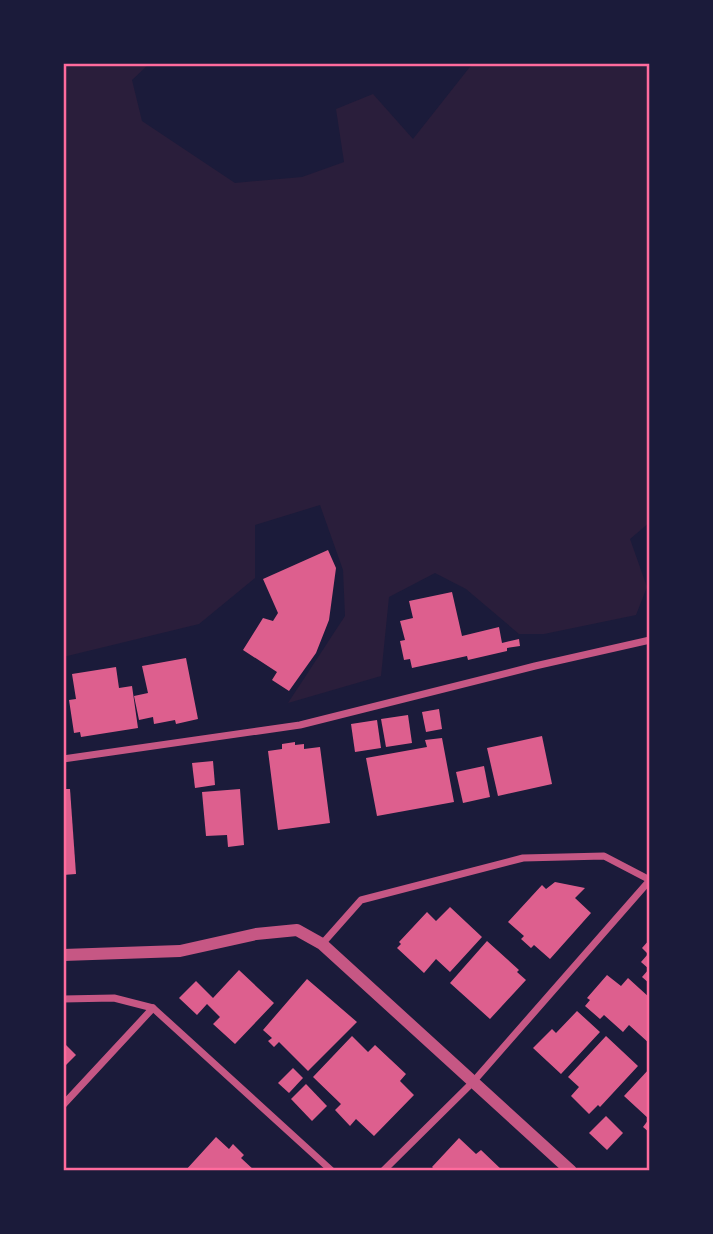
<svg xmlns="http://www.w3.org/2000/svg" width="713" height="1234" font-family="'Varela Round',sans-serif">
  <rect width="100%" height="100%" fill="#1b1b3a"/>
  <polygon fill="#2a1e3b" points="63,63 150,63 132,80 142,121 235,183 302,177 344,162 336,109 373,94 413,139 473,63 650,63 650,522 630,539 647,587 636,615 544,634 519,634 466,589 435,573 389,597 381,676 288,703 345,616 343,570 320,505 255,525 255,578 199,624 63,657"/>
  <g fill="#dd5f8e">
    <polygon points="328,550 336,568 329,620 316,653 289,691 272,680 277,672 243,650 263,618 273,621 278,613 263,579"/>
    <polygon points="452,592 462,636 499,627 502,643 519,639 520,646 507,648 507,651 468,660 467,656 412,668 410,659 404,660 400,641 405,640 400,621 413,618 409,601"/>
    <polygon points="186,658 198,719 176,724 175,720 154,724 153,717 139,720 134,696 148,693 142,666"/>
    <polygon points="116,667 119,688 132,686 138,728 81,737 80,732 74,733 69,700 76,699 72,674"/>
    <polygon points="439,709 442,729 426,732 422,712"/>
    <polygon points="408,715 412,743 386,747 381,719"/>
    <polygon points="377,720 381,748 355,752 351,724"/>
    <polygon points="542,736 552,784 498,796 487,748"/>
    <polygon points="442,738 454,802 377,816 366,758 427,747 425,740"/>
    <polygon points="295,742 295,745 304,744 304,749 320,747 330,823 278,830 268,751 282,749 282,744"/>
    <polygon points="213,761 215,785 195,788 192,763"/>
    <polygon points="484,766 490,797 463,803 456,772"/>
    <polygon points="63,789 70,789 76,874 63,875"/>
    <polygon points="240,789 244,845 228,847 227,835 206,836 202,792"/>
    <polygon points="555,882 585,888 575,898 591,913 550,959 534,945 531,948 521,939 524,936 508,922 542,885 546,889"/>
    <polygon points="450,907 482,937 450,972 436,959 424,973 397,948 401,944 399,942 427,912 436,921"/>
    <polygon points="650,939 650,984 642,977 649,969 641,962 648,954 642,948"/>
    <polygon points="487,941 519,970 517,972 526,980 490,1019 450,983"/>
    <polygon points="239,970 274,1003 235,1044 213,1024 220,1017 207,1004 197,1015 179,998 196,981 213,998"/>
    <polygon points="607,975 621,986 628,978 650,998 650,1044 629,1025 623,1032 604,1015 600,1019 585,1006 590,1000 587,998"/>
    <polygon points="307,979 357,1022 308,1071 279,1042 274,1047 268,1041 272,1038 263,1030"/>
    <polygon points="577,1011 600,1032 561,1074 533,1048 552,1029 556,1033"/>
    <polygon points="352,1036 368,1052 375,1045 406,1074 400,1081 414,1095 374,1136 356,1119 350,1126 335,1110 341,1104 313,1077"/>
    <polygon points="606,1036 638,1066 600,1107 598,1105 589,1114 571,1096 579,1087 568,1077"/>
    <polygon points="63,1042 76,1055 63,1068"/>
    <polygon points="293,1068 303,1078 289,1093 278,1083"/>
    <polygon points="650,1068 650,1133 643,1127 649,1119 624,1096"/>
    <polygon points="306,1084 327,1106 312,1121 291,1099"/>
    <polygon points="606,1116 623,1133 607,1150 589,1133"/>
    <polygon points="216,1137 229,1149 233,1144 244,1155 241,1158 255,1171 185,1171"/>
    <polygon points="459,1138 476,1154 481,1150 503,1171 436,1171 432,1167"/>
  </g>
  <g fill="none" stroke-linecap="round" stroke-linejoin="round">
    <g stroke="#c65784" stroke-width="7">
      <polyline points="63,759 300,725 535,666 650,640"/>
      <polyline points="322,944 361,900 523,858 604,856 650,880"/>
      <polyline points="63,999 114,998 153,1008 332,1171"/>
      <polyline points="63,1105 153,1008"/>
      <polyline points="383,1171 473,1082 650,880"/>
    </g>
    <polyline stroke="#c65784" stroke-width="12" points="63,955 180,951 256,934 297,930 322,944 571,1171"/>
  </g>
  <rect width="713" height="1234" fill="none" stroke="#1b1b3a" stroke-width="130"/>
  <rect x="65" y="65" width="583" height="1104" fill="none" stroke="#ff6b9d" stroke-width="2.5"/>
</svg>
